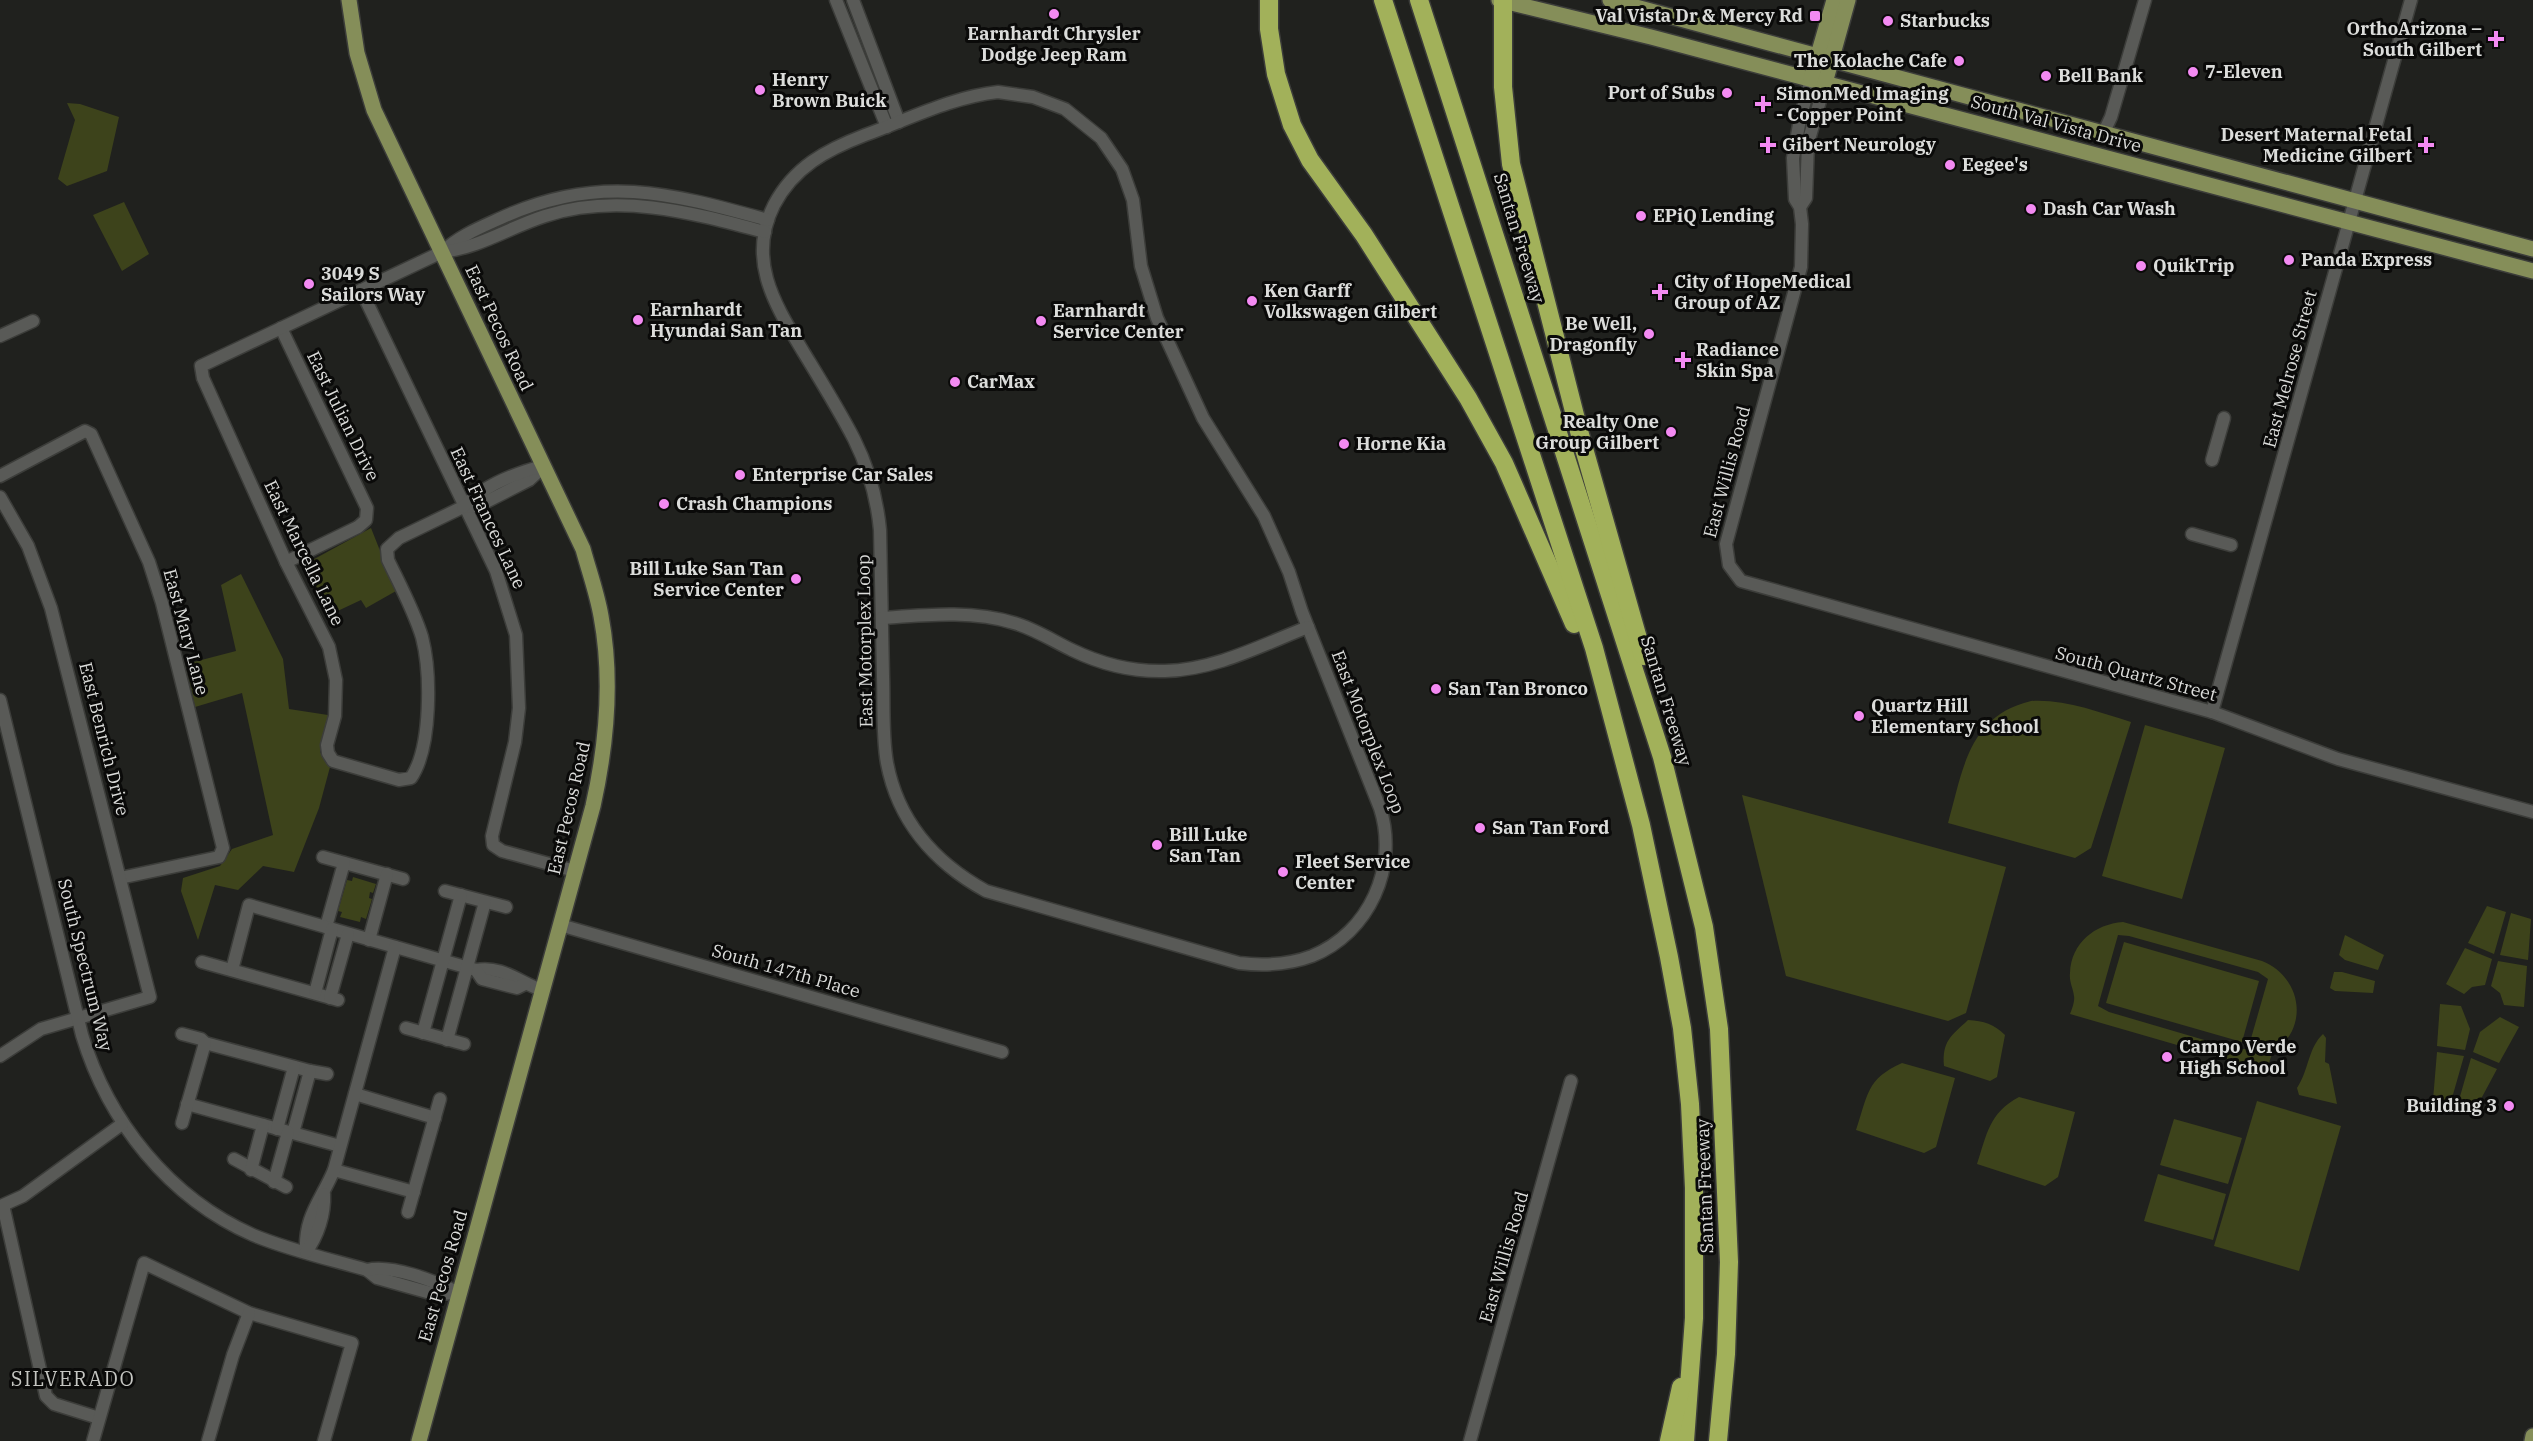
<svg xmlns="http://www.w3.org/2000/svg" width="2533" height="1441" font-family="'IBM Plex Serif',serif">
  <rect width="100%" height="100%" fill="#20211e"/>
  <g fill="#3d431b" fill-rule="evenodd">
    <polygon points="67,103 80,104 119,117 107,171 67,186 58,179 75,120"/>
    <polygon points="124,202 149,254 122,271 93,215"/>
    <polygon points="371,528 396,591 366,608 361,600 327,616 307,563"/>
    <polygon points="241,574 283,659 289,709 328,715 320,752 330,767 319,808 294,872 263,866 238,890 215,885 198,940 181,891 183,878 220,866 232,849 273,835 242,693 195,707 186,664 236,651 221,585"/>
    <path d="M 2031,701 C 2065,699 2098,712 2131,722 L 2091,848 L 2075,858 L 1948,823 C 1963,770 1968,716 2031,701 Z"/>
    <polygon points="2145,725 2225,748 2182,899 2102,876"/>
    <polygon points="1742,795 2006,867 1966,1013 1948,1021 1786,976"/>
    <polygon points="353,877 376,884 373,893 370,892 369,898 372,899 366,919 361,917 360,922 340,917 342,912 338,911 347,880 352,881"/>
    <polygon points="2487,906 2506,912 2494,954 2468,943"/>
    <polygon points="2511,913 2531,919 2528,960 2500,955"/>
    <path d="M 2123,922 L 2262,961 C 2290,972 2305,1003 2292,1031 C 2287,1041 2280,1046 2273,1053 C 2270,1057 2269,1065 2267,1071 L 2070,1014 C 2072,1009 2075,1001 2074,996 C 2073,988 2069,982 2070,973 C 2071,943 2095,924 2123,922 ZM 2118,935 L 2129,936 L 2258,972 L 2268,979 L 2248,1049 L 2235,1049 L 2109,1012 L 2098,1006 Z"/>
    <polygon points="2345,935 2384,955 2378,970 2345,960 2339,955"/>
    <polygon points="2124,942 2259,981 2242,1042 2106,1003"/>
    <polygon points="2465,948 2492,959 2485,985 2472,987 2464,994 2446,984"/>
    <polygon points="2498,961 2527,966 2524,1007 2504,1005 2500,993 2491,986"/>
    <polygon points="2334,972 2342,972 2375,981 2373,993 2335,991 2330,988"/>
    <polygon points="2440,1004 2461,1006 2470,1029 2465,1050 2437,1046"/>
    <polygon points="2500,1017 2519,1027 2499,1063 2473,1052 2480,1032"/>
    <path d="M 1968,1020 C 1984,1021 1994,1024 2005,1035 L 1997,1077 L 1990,1081 L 1944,1066 C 1942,1041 1951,1036 1968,1020 Z"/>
    <path d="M 2323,1034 L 2326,1038 L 2325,1062 L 2329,1064 L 2337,1104 L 2299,1095 L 2297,1088 C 2309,1070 2308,1048 2323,1034 Z"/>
    <polygon points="2437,1052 2464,1056 2450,1105 2433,1100"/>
    <polygon points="2471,1058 2497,1069 2474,1112 2457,1107"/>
    <path d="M 1902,1063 L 1955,1078 L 1936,1147 L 1924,1153 L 1856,1130 C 1868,1095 1866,1079 1902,1063 Z"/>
    <path d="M 2019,1097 L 2075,1112 L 2058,1177 L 2045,1186 L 1977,1164 C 1987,1134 1989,1113 2019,1097 Z"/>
    <polygon points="2257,1101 2341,1126 2299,1271 2214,1246"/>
    <polygon points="2174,1119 2242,1138 2228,1184 2160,1165"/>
    <polygon points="2158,1174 2226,1194 2213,1240 2144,1221"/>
  </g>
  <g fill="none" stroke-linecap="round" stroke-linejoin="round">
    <defs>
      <g id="minor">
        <polyline points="836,0 887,127"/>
        <polyline points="853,0 899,122"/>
        <polyline points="1811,79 1800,119 1793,158 1795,199 1800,207 1802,224 1801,267 1726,544 1729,565 1741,581 2212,712 2338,759 2533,812"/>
        <path d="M 998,92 L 1033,97 L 1065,109 L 1101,138 L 1122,169 L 1133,200 L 1141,266 L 1157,318 L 1203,418 L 1264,516 L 1289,572 L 1302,612 L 1380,808 C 1399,867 1369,933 1312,956 C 1288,965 1264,966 1239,963 L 986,891 C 935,863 898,821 887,763 C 882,735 884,704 883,676 C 882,627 881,579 880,530 C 877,498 869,469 854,439 C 839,410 821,381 804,353 C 776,306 746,261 774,205 C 794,167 826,150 865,135 C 909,119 952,97 998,92 Z"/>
        <polyline points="2103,134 2111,117 2145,0"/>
        <polyline points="1800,207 1806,198 1808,143 1825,83"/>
        <path d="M 442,252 C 459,236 479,228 501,218 C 599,173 670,193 768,220"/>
        <polyline points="361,290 496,571 516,635 519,708 515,742 492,836 493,845 502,851 575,871"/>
        <polyline points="281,328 367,508 366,520 358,527 286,562"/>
        <polyline points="0,336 33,321"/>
        <polyline points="2212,460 2224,418"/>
        <path d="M 544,466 L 529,480 L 478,506 L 463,507 L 399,538 L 387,549 L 388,560 C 400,585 414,611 422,637 C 431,672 432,747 411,778 L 399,780 L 333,761 L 328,753 L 327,745 L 335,716 L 336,680 L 329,647 L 286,562 L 203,378 L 201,366 L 442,252 C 479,248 510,227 545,216 C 619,192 693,213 765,232"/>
        <polyline points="0,476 85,431 91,434 149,562 162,603 223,848 219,857 120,878"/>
        <polyline points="0,497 28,546 51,608 150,997 41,1029 0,1056"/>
        <path d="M 463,507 C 483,486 516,473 543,466"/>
        <polyline points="2192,534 2231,545"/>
        <path d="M 882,618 C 925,615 972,610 1014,623 C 1035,629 1053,641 1072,650 C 1101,664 1132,672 1165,671 C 1215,670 1262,645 1308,627"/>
        <path d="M 0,700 L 82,1035 C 108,1121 169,1198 253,1235 C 289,1250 329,1259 367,1270 L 377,1278 L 434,1294 L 459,1293"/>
        <polyline points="2212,712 2411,0"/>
        <polyline points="323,857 403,879"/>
        <polyline points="445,891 506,907"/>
        <polyline points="560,925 1002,1052"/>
        <polyline points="326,927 344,863"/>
        <polyline points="369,940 387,874"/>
        <polyline points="202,962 338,1000"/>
        <path d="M 232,970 L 249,905 L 476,970 C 502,965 520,983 542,990"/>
        <polyline points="476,970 482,979 517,988 525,984"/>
        <polyline points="315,993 332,929"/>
        <polyline points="330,998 348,934"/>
        <polyline points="406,1028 464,1044"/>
        <polyline points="423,1033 461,895"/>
        <polyline points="182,1034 201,1039 205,1043 310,1071 327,1074"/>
        <polyline points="447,1040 485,902"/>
        <polyline points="355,1094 435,1118"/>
        <polyline points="187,1104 340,1146"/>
        <polyline points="182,1123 205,1043"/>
        <polyline points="277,1129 294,1067"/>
        <polyline points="293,1133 310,1071"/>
        <polyline points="234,1159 286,1187"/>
        <polyline points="251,1170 263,1125"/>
        <polyline points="334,1170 414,1192"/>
        <polyline points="274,1182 288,1132"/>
        <polyline points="408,1212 440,1099"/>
        <path d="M 306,1252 C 304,1216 321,1201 334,1170 L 395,947"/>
        <path d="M 306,1252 C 318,1236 325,1214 324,1194"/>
        <path d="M 367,1270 C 391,1264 435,1281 457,1292"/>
        <polyline points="99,1418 54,1404 46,1396 3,1205 23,1196 122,1124"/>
        <polyline points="93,1441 144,1263 249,1313 352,1343 324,1441"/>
        <polyline points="208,1441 233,1355 249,1313"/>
        <polyline points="1470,1441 1571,1081"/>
      </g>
      <g id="major">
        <path d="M 349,0 L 357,53 L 374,110 L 583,549 C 589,571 597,593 601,616 C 613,680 607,743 593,806 L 419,1441"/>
        <polyline points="1499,0 1651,37 2533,271"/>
        <polyline points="1610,0 2533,249"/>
        <polyline points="1811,79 1834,0"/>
        <polyline points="1825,83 1848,0"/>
        <polyline points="2532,1441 2533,1436"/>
      </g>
      <g id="highway">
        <polyline points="1269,0 1269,29 1276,74 1292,125 1310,160 1364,235 1468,398 1504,463 1574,624"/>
        <polyline points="1383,0 1594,648 1641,825 1669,957 1682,1028 1690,1104 1694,1188 1694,1318 1685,1441"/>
        <polyline points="1419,0 1662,757 1704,927 1719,1029 1729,1262 1726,1354 1718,1441"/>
        <polyline points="1503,0 1503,87 1511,164 1579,431 1643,656"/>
        <polyline points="1669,1441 1681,1387"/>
      </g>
    </defs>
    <use href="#minor" stroke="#3c3d3a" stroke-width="15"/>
    <use href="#major" stroke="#3c3d3a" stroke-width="18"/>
    <use href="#highway" stroke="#3c3d3a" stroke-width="21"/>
    <use href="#minor" stroke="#595a57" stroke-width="12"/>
    <use href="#major" stroke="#858e59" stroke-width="15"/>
    <use href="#highway" stroke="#a2b15a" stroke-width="18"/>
  </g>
  <g fill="#f38af2" stroke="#0a0a09" stroke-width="2">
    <circle cx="1054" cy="14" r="6"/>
    <rect x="1809" y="10" width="12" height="12" rx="3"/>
    <circle cx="1888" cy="21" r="6"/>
    <path d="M2493 30h6v6h6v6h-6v6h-6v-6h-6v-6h6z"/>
    <circle cx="1959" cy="61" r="6"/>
    <circle cx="2193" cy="72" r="6"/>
    <circle cx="2046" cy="76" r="6"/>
    <circle cx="760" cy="90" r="6"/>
    <circle cx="1727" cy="93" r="6"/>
    <path d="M1760 95h6v6h6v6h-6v6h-6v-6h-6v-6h6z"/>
    <path d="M1765 136h6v6h6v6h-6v6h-6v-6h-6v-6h6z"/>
    <path d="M2423 136h6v6h6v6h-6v6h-6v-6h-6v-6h6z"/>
    <circle cx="1950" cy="165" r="6"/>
    <circle cx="2031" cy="209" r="6"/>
    <circle cx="1641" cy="216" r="6"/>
    <circle cx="2289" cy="260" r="6"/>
    <circle cx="2141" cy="266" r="6"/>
    <circle cx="309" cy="284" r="6"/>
    <path d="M1657 283h6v6h6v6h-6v6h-6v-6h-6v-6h6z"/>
    <circle cx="1252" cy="301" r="6"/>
    <circle cx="638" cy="320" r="6"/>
    <circle cx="1041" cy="321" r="6"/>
    <circle cx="1649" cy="334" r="6"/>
    <path d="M1680 351h6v6h6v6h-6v6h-6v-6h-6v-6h6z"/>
    <circle cx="955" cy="382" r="6"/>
    <circle cx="1671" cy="432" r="6"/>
    <circle cx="1344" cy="444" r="6"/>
    <circle cx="740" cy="475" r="6"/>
    <circle cx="664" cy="504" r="6"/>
    <circle cx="796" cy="579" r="6"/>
    <circle cx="1436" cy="689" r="6"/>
    <circle cx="1859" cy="716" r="6"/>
    <circle cx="1480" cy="828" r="6"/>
    <circle cx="1157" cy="845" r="6"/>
    <circle cx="1283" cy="872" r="6"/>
    <circle cx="2167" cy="1057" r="6"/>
    <circle cx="2509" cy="1106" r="6"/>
  </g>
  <g text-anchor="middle" stroke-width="6" stroke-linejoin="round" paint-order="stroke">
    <g font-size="18" font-weight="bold" fill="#dbdcda" stroke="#0a0a09" text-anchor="start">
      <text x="1803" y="22" text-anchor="end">Val Vista Dr &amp; Mercy Rd</text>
      <text x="1900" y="27">Starbucks</text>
      <text x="2482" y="35" text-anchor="end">OrthoArizona –<tspan x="2482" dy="21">South Gilbert</tspan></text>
      <text x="1054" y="40" text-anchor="middle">Earnhardt Chrysler<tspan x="1054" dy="21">Dodge Jeep Ram</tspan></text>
      <text x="1947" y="67" text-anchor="end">The Kolache Cafe</text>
      <text x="2205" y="78">7-Eleven</text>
      <text x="2058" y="82">Bell Bank</text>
      <text x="772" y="86">Henry<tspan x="772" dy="21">Brown Buick</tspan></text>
      <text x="1715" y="99" text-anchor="end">Port of Subs</text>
      <text x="1776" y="100">SimonMed Imaging<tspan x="1776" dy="21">- Copper Point</tspan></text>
      <text x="2412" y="141" text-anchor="end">Desert Maternal Fetal<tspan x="2412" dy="21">Medicine Gilbert</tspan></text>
      <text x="1782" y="151">Gibert Neurology</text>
      <text x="1962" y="171">Eegee's</text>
      <text x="2043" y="215">Dash Car Wash</text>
      <text x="1653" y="222">EPiQ Lending</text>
      <text x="2301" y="266">Panda Express</text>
      <text x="2153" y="272">QuikTrip</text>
      <text x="321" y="280">3049 S<tspan x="321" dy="21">Sailors Way</tspan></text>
      <text x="1674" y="288">City of HopeMedical<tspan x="1674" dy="21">Group of AZ</tspan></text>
      <text x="1264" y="297">Ken Garff<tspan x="1264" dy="21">Volkswagen Gilbert</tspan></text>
      <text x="650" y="316">Earnhardt<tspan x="650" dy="21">Hyundai San Tan</tspan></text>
      <text x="1053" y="317">Earnhardt<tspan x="1053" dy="21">Service Center</tspan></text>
      <text x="1637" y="330" text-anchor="end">Be Well,<tspan x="1637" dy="21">Dragonfly</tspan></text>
      <text x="1696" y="356">Radiance<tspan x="1696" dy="21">Skin Spa</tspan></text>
      <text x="967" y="388">CarMax</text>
      <text x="1659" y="428" text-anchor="end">Realty One<tspan x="1659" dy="21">Group Gilbert</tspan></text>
      <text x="1356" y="450">Horne Kia</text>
      <text x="752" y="481">Enterprise Car Sales</text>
      <text x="676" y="510">Crash Champions</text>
      <text x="784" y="575" text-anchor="end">Bill Luke San Tan<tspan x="784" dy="21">Service Center</tspan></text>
      <text x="1448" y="695">San Tan Bronco</text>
      <text x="1871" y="712">Quartz Hill<tspan x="1871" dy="21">Elementary School</tspan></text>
      <text x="1492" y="834">San Tan Ford</text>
      <text x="1169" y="841">Bill Luke<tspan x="1169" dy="21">San Tan</tspan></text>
      <text x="1295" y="868">Fleet Service<tspan x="1295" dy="21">Center</tspan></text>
      <text x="2179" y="1053">Campo Verde<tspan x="2179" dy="21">High School</tspan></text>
      <text x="2497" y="1112" text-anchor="end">Building 3</text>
    </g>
    <g font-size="18" fill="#dbdcda" stroke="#0a0a09">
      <text transform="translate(2056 124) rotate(15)" y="6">South Val Vista Drive</text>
      <text transform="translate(1519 238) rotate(73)" y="6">Santan Freeway</text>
      <text transform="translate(499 328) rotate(65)" y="6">East Pecos Road</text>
      <text transform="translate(2290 369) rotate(-75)" y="6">East Melrose Street</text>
      <text transform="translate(343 416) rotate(64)" y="6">East Julian Drive</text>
      <text transform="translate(1727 472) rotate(-75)" y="6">East Willis Road</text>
      <text transform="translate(488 518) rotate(65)" y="6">East Frances Lane</text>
      <text transform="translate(304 553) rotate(64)" y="6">East Marcella Lane</text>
      <text transform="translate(186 632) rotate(75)" y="6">East Mary Lane</text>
      <text transform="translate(865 641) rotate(-91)" y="6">East Motorplex Loop</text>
      <text transform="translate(2136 674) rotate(15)" y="6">South Quartz Street</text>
      <text transform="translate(1666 701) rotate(73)" y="6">Santan Freeway</text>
      <text transform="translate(1368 732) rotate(69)" y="6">East Motorplex Loop</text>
      <text transform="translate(104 739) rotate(76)" y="6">East Benrich Drive</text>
      <text transform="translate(569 808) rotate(-77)" y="6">East Pecos Road</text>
      <text transform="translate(85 965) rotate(76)" y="6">South Spectrum Way</text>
      <text transform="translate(786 971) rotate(16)" y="6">South 147th Place</text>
      <text transform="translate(1705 1186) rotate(-92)" y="6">Santan Freeway</text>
      <text transform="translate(1504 1257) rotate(-74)" y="6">East Willis Road</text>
      <text transform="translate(443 1276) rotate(-74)" y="6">East Pecos Road</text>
    </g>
    <g font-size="20" letter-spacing="1.5" fill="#c4c5c1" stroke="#0a0a09">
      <text x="73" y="1386">SILVERADO</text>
    </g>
  </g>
</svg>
